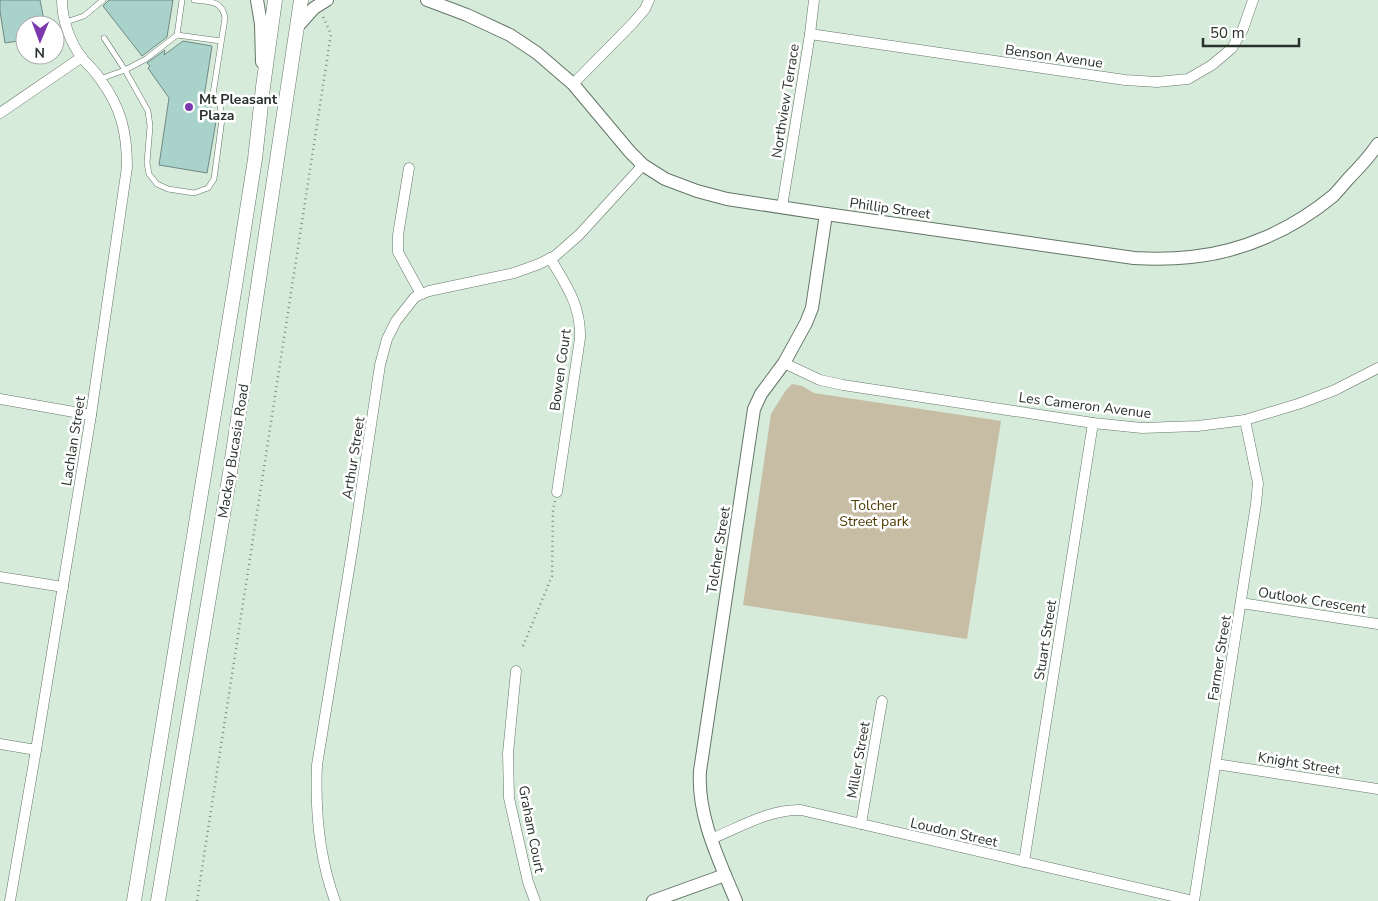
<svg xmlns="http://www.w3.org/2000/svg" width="1378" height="901" font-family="'Nunito Sans',sans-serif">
  <rect width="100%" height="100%" fill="#d7ebdb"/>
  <polygon fill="#c7bca4" points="792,384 802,386 814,393 1001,421 967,639 743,605 771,414 786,390"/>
  <g fill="#a9d2ca" stroke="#708984">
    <polygon points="0,0 40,0 45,25 25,25 25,40 5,43 0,11"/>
    <polygon points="109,0 173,0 167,37 142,56 103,6"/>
    <polygon points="183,41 212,46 204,97 217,116 207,173 159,165 169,98 148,68 150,66 147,63 165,50 164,55"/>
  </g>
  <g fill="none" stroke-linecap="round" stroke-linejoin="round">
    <defs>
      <g id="service">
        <polyline points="66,22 84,16 103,0"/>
        <polyline points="177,35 221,41"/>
        <path d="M 104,38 L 125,70 L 148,111 L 150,126 L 147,163 L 149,174 L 157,184 L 168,189 L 194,193 L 208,188 L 214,179 L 222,119 L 220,105 L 213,94 L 225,18 C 222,0 210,2 194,0"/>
        <polyline points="100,79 125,70 146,59 177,35 182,0"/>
      </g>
      <g id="minor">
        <polyline points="810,34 1125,80 1157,82 1188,79 1212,65 1232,48 1243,29 1253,0"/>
        <polyline points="573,84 633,23 645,9 649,0"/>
        <polyline points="0,113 82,57"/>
        <polyline points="409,168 398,235 398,252 421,294"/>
        <polyline points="782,207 810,34 814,0"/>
        <path d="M 550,258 C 566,285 581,305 580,338 L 557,492"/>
        <polyline points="784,363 820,380 843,385 1093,423 1142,428 1198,426 1245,420 1301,403 1335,390 1378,368"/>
        <polyline points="0,399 91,415"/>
        <polyline points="0,577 63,587"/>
        <polyline points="1241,603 1378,624"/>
        <polyline points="516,671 508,753 509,798 528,882 535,901"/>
        <polyline points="0,744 36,750"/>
        <polyline points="1216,764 1378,789"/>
        <polyline points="861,824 882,701"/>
        <path d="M 711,839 C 740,827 770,809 801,810 L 1194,901"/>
        <polyline points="1024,862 1093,423"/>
        <path d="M 10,901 L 36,750 L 91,415 L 127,167 C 127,132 121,107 100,79 C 95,71 88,65 82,58 C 70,42 62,20 62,0"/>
        <path d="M 335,901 C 319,857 315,811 317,765 L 353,545 L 380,365 L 387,339 L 396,321 L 415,297 L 429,291 L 514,273 L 539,264 L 555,256 L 579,235 L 643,165"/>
        <polyline points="1194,901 1256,504 1258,483 1245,420"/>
      </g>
      <g id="tertiary">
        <polyline points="257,0 261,24 262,62"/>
        <path d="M 427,0 L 467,15 L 510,35 L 537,53 L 573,84 L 630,152 L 643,165 L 665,179 L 697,191 L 727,199 L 826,214 L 1134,258 C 1153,259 1172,259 1191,257 C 1243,252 1293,229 1333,196 C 1338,191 1343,185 1348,179 C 1359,168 1369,157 1378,144"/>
        <polyline points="297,27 314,8 327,0"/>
        <polyline points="653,901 725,875"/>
        <path d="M 736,901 C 719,860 697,816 700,771 L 754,409 L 761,394 L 784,363 L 806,323 L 812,308 L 826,214"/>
      </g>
      <g id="secondary">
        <polyline points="134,901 236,280 255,159 263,87 275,0"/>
        <polyline points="158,901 229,479 301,0"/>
      </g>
    </defs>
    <use href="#service" stroke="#647667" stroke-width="6"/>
    <use href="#minor" stroke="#647667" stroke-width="11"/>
    <use href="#tertiary" stroke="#647667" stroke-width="14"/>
    <use href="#secondary" stroke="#647667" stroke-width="15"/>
    <g stroke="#7e8b80" stroke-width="2.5" stroke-dasharray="1 4" stroke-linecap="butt">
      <polyline points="523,646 552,576 553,510 555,501"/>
      <polyline points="197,901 331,34 323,17"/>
    </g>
    <use href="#service" stroke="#fff" stroke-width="5"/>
    <use href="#minor" stroke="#fff" stroke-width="10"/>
    <use href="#tertiary" stroke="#fff" stroke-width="12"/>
    <use href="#secondary" stroke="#fff" stroke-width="14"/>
  </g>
  <circle fill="#7b39ad" stroke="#fff" stroke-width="2" cx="189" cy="107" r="5"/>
  <g text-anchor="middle" stroke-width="5" stroke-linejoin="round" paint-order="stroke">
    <g font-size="14" fill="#2a312b" stroke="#fff">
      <text transform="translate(1054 56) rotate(8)" y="5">Benson Avenue</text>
      <text transform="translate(785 101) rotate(-81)" y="5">Northview Terrace</text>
      <text transform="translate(890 208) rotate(8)" y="5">Phillip Street</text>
      <text transform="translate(560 370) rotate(-82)" y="5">Bowen Court</text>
      <text transform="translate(1085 405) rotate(7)" y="5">Les Cameron Avenue</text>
      <text transform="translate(73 441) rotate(-81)" y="5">Lachlan Street</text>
      <text transform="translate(233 451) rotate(-81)" y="5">Mackay Bucasia Road</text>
      <text transform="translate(353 458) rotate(-81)" y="5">Arthur Street</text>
      <text transform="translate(718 550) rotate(-81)" y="5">Tolcher Street</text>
      <text transform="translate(1312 600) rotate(9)" y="5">Outlook Crescent</text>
      <text transform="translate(1045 640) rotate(-81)" y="5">Stuart Street</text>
      <text transform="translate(1219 658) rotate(-81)" y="5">Farmer Street</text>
      <text transform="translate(858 760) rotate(-80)" y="5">Miller Street</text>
      <text transform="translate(1299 763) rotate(9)" y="5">Knight Street</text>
      <text transform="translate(532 829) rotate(79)" y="5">Graham Court</text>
      <text transform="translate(954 832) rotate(13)" y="5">Loudon Street</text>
    </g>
    <g font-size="14" font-weight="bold" fill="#2a312b" stroke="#fff" text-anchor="start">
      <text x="199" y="104">Mt Pleasant<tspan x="199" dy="16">Plaza</tspan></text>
    </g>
    <g font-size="14" fill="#4e3a00" stroke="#fff">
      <text x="874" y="510">Tolcher<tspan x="874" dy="16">Street park</tspan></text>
    </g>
  </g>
  <g transform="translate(40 40) rotate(181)"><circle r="24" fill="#ffffff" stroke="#aaadaa"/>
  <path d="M0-4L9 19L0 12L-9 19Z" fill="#7b39ad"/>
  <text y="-8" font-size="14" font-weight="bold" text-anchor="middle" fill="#2a312b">N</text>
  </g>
  <path d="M1203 38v8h96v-8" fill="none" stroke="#2a312b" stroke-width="2.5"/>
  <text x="1210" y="38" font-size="15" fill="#2a312b" stroke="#ffffff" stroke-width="4" paint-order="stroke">50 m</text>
</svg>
